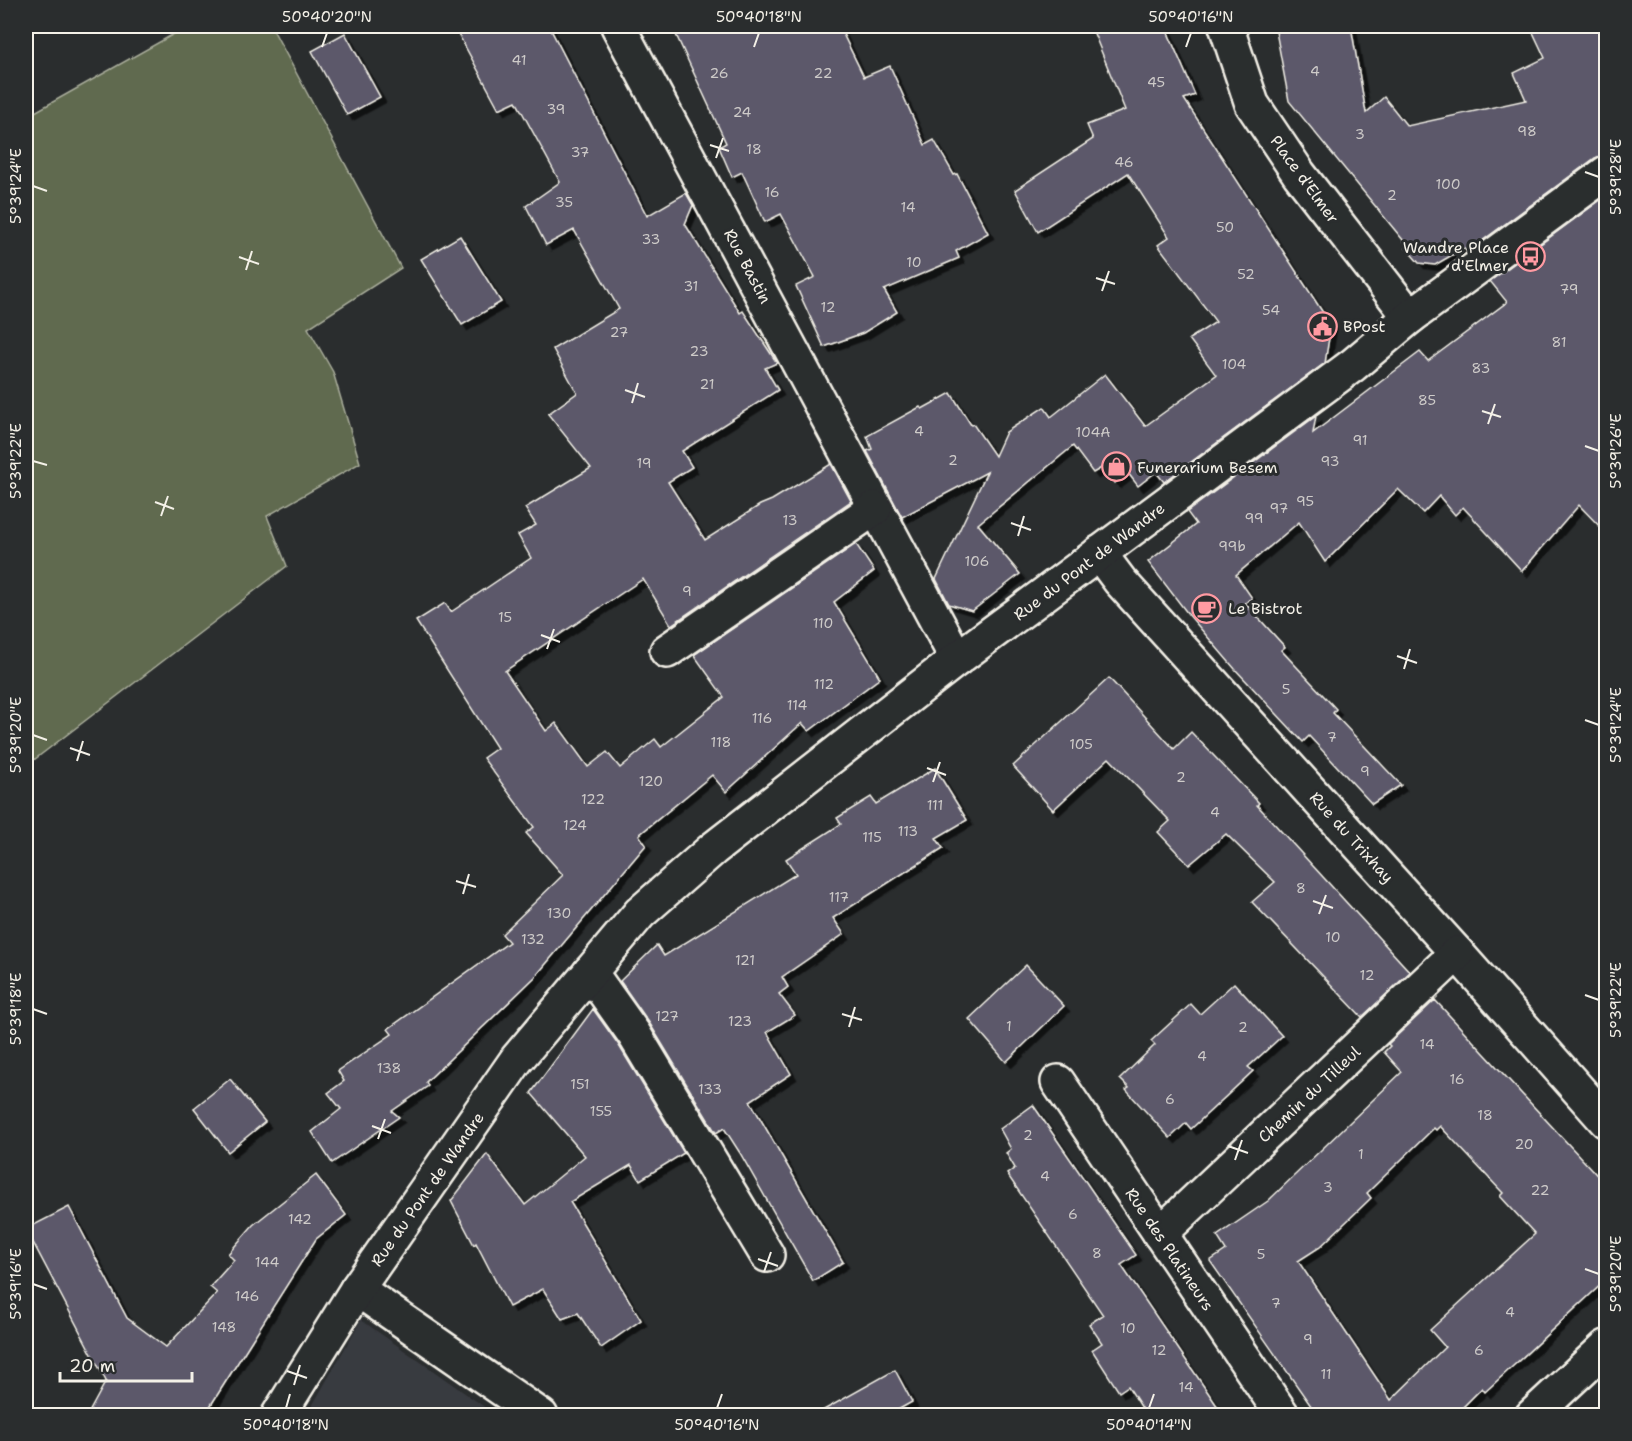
<svg xmlns="http://www.w3.org/2000/svg" width="1632" height="1441" font-family="'Shantell Sans',sans-serif">
  <defs>
    <filter id="shadow"><feDropShadow dx="5.5" dy="5.5" stdDeviation="0" flood-color="#0009"/></filter>
  </defs>
  <rect width="100%" height="100%" fill="#2a2d2e"/>
  <filter id="ink" filterUnits="userSpaceOnUse"><feTurbulence type="fractalNoise" baseFrequency=".0167" numOctaves="2"/><feDisplacementMap in="SourceGraphic" scale="12" xChannelSelector="R" yChannelSelector="G"/><feConvolveMatrix kernelMatrix="1 2 1 2 8 2 1 2 1" color-interpolation-filters="sRGB"/></filter>
  <g filter="url(#ink)">
    <polygon fill="#393a40" points="361,1320 496,1415 307,1415"/>
    <polygon fill="#616a50" stroke="#aaae9c" stroke-width="1.5" points="188,26 271,26 401,268 308,328 333,372 360,463 267,516 287,566 26,766 26,117"/>
    <g fill="#5b596b" stroke="#f4f1e8" stroke-width="1.5" fill-rule="evenodd" filter="url(#shadow)">
      <polygon points="454,26 549,26 647,216 686,193 693,205 685,224 740,313 743,311 777,363 765,368 778,390 682,451 692,467 668,482 705,540 760,505 772,500 831,464 851,501 671,625 643,579 505,671 546,731 556,723 588,767 607,752 620,768 655,739 661,747 724,697 694,655 856,544 874,571 834,602 880,678 809,731 802,723 726,792 712,775 639,835 646,845 535,977 426,1082 428,1086 392,1111 399,1117 332,1163 312,1132 341,1109 328,1093 344,1081 338,1071 392,1034 388,1029 509,942 502,934 563,875 526,833 534,827 483,758 497,748 416,621 445,603 451,612 531,558 518,535 536,525 525,508 591,468 548,414 577,393 553,349 619,309 574,230 546,245 526,206 560,182 516,101 499,109"/>
      <polygon points="672,26 839,26 864,77 890,66 925,145 934,140 954,175 957,174 988,233 956,251 959,258 884,290 897,312 863,333 824,347 796,286 815,277 781,214 765,222 742,172 732,177 719,147 726,143"/>
      <polygon points="1091,26 1165,26 1195,95 1184,99 1331,325 1325,363 1164,482 1156,472 1138,486 1128,473 1115,483 1103,467 1093,473 1073,446 978,524 1020,574 972,611 949,604 936,579 987,472 902,517 867,451 872,449 867,436 920,407 922,409 951,393 971,425 973,424 995,456 1006,432 1044,407 1051,417 1105,374 1145,426 1216,375 1189,339 1216,322 1158,245 1169,237 1128,173 1038,232 1015,190 1093,139 1087,125 1125,110"/>
      <polygon points="1275,26 1351,26 1366,113 1384,97 1407,126 1526,100 1514,73 1545,58 1530,26 1606,26 1606,155 1595,158 1467,252 1464,248 1435,265 1419,263 1406,248 1408,246 1289,101"/>
      <polygon points="345,33 380,97 347,115 312,51"/>
      <polygon points="1606,196 1606,533 1579,505 1522,571 1463,507 1455,515 1439,496 1423,513 1398,489 1325,562 1299,522 1236,575 1252,598 1245,603 1285,647 1281,650 1336,709 1333,713 1401,785 1372,804 1309,736 1303,742 1235,669 1188,614 1148,562 1196,524 1187,512 1316,416 1313,433 1420,352 1428,361 1507,302 1490,281"/>
      <polygon points="460,236 501,302 462,325 421,259"/>
      <polygon points="1109,678 1174,749 1191,732 1259,803 1257,805 1410,972 1362,1017 1252,902 1275,882 1226,834 1189,865 1158,832 1170,821 1109,758 1053,810 1013,766"/>
      <polygon points="935,768 967,820 936,838 943,848 833,918 844,934 782,977 788,987 779,994 795,1015 767,1032 791,1074 750,1101 843,1262 813,1281 740,1153 724,1128 716,1133 650,1024 620,981 657,945 664,956 796,874 786,859 841,824 837,818 871,797 876,804"/>
      <polygon points="1026,965 1064,1006 1006,1062 969,1019"/>
      <polygon points="1234,983 1282,1036 1248,1067 1253,1071 1191,1129 1186,1123 1170,1138 1126,1090 1129,1088 1120,1079 1155,1045 1151,1041 1191,1004 1200,1014"/>
      <path d="M 1435,1000 L 1606,1185 L 1606,1280 L 1485,1392 L 1482,1388 L 1454,1416 L 1318,1416 L 1210,1261 L 1226,1250 L 1217,1236 L 1268,1201 L 1402,1072 L 1384,1052 L 1390,1046 L 1388,1044 ZM 1440,1126 L 1503,1193 L 1500,1196 L 1535,1234 L 1430,1330 L 1445,1347 L 1391,1400 L 1298,1261 L 1320,1247 L 1371,1198 L 1367,1193 L 1434,1128 L 1436,1130 Z"/>
      <polygon points="593,1009 618,1044 684,1153 640,1180 631,1165 570,1202 641,1320 601,1348 578,1313 562,1319 543,1289 509,1307 476,1243 474,1245 451,1201 487,1154 525,1205 585,1156 531,1093"/>
      <polygon points="230,1079 265,1122 228,1152 194,1108"/>
      <polygon points="1033,1105 1136,1255 1121,1265 1224,1416 1147,1416 1128,1386 1119,1392 1092,1350 1102,1343 1089,1324 1103,1315 1007,1174 1015,1168 1006,1153 1011,1149 1000,1129"/>
      <polygon points="316,1175 346,1215 316,1239 204,1416 87,1416 106,1381 26,1229 69,1207 127,1318 166,1347 217,1293 210,1287 234,1260 228,1254 253,1225"/>
      <polygon points="895,1370 912,1402 887,1416 813,1416"/>
    </g>
    <g fill="none" stroke-linecap="round" stroke-linejoin="round">
      <defs>
        <g id="minor">
          <polyline points="618,26 957,659"/>
          <polyline points="1226,26 1252,104 1299,174 1410,317"/>
          <polyline points="1099,553 1120,581 1457,953 1606,1121"/>
          <polyline points="667,651 875,508"/>
          <polyline points="590,972 634,1034 767,1255"/>
          <polyline points="1058,1082 1283,1416"/>
          <polyline points="1160,1234 1457,953"/>
          <polyline points="357,1289 541,1416"/>
          <polyline points="278,1416 357,1289 517,1059 640,913 713,849 957,659 1353,365 1410,317 1606,173"/>
          <polyline points="1532,1416 1606,1347"/>
        </g>
      </defs>
      <use href="#minor" stroke="#f4f1e8" stroke-width="38"/>
      <use href="#minor" stroke="#2a2d2e" stroke-width="33"/>
    </g>
  </g>
  <path fill="none" stroke="#f4f1e8" stroke-width="2" d="M 322,47 L 327,33M 754,47 L 759,33M 1186,47 L 1191,33M 710,145 L 729,151M 716,158 L 723,138M 1585,172 L 1599,177M 33,186 L 47,191M 239,257 L 259,264M 246,270 L 252,251M 1096,278 L 1115,284M 1102,291 L 1109,271M 625,390 L 645,397M 632,403 L 638,383M 1482,411 L 1501,417M 1488,424 L 1495,404M 1585,446 L 1599,451M 33,461 L 47,465M 155,502 L 174,509M 161,516 L 168,496M 1011,523 L 1031,530M 1018,536 L 1024,516M 541,635 L 560,642M 547,649 L 554,629M 1397,656 L 1417,663M 1404,669 L 1410,649M 1585,720 L 1599,725M 33,735 L 47,740M 70,748 L 90,755M 77,761 L 83,741M 927,768 L 946,775M 933,782 L 940,762M 456,881 L 476,887M 463,894 L 469,874M 1313,901 L 1333,908M 1319,914 L 1326,895M 1585,995 L 1599,1000M 33,1009 L 47,1014M 842,1014 L 862,1020M 849,1027 L 855,1007M 372,1126 L 391,1133M 378,1139 L 385,1119M 1228,1146 L 1248,1153M 1235,1160 L 1242,1140M 758,1259 L 778,1266M 1585,1269 L 1599,1274M 764,1272 L 771,1252M 33,1284 L 47,1289M 287,1371 L 307,1378M 294,1385 L 300,1365M 286,1408 L 290,1394M 717,1408 L 722,1394M 1149,1408 L 1154,1394"/>
  <defs>
    <symbol id="bus-ring" viewBox="-11 -11 22 22"><circle r="9.5" fill="#2a2d2e" stroke="#ff9aa2" stroke-width="1.5"/><path d="M-5-6H5V4H4V6H2V4H-2V6H-4V4H-5ZM-3.5-4V0h7V-4ZM-3.5 1.2v1.5H-2V1.2ZM2 1.2v1.5H3.5V1.2Z" fill="#ff9aa2"/></symbol>
    <symbol id="civic-ring" viewBox="-11 -11 22 22"><circle r="9.5" fill="#2a2d2e" stroke="#ff9aa2" stroke-width="1.5"/><path d="M-.6-6.5H3V-4.5H.6V-3L4-1V1h2V6H-6V1h2V-1L-.6-3ZM-1.2 2.5V6h2.4V2.5Z" fill="#ff9aa2"/></symbol>
    <symbol id="shop-ring" viewBox="-11 -11 22 22"><circle r="9.5" fill="#2a2d2e" stroke="#ff9aa2" stroke-width="1.5"/><path d="M-5-2.5h2.3a2.7 3.5 0 0 1 5.4 0H5L5.5 6h-11ZM-1.5-2.5h3a1.5 2.3 0 0 0-3 0Z" fill="#ff9aa2"/></symbol>
    <symbol id="cafe-ring" viewBox="-11 -11 22 22"><circle r="9.5" fill="#2a2d2e" stroke="#ff9aa2" stroke-width="1.5"/><path d="M-5.5-4.5H6V0H3Q3 3.5 0 3.5H-2.5Q-5.5 3.5-5.5 0ZM3-3.2v2h1.7v-2ZM-6 4.5H4V6H-6Z" fill="#ff9aa2"/></symbol>
  </defs>
  <g fill-rule="evenodd">
    <use href="#bus-ring" x="1514" y="240" width="33" height="33"/>
    <use href="#civic-ring" x="1306" y="310" width="33" height="33"/>
    <use href="#shop-ring" x="1100" y="450" width="33" height="33"/>
    <use href="#cafe-ring" x="1190" y="592" width="33" height="33"/>
  </g>
  <g text-anchor="middle" stroke-width="6" stroke-linejoin="round" paint-order="stroke">
    <g font-size="14" fill="#cecbc9">
      <text x="519" y="65">41</text>
      <text x="1315" y="76">4</text>
      <text x="719" y="78">26</text>
      <text x="823" y="78">22</text>
      <text x="1156" y="87">45</text>
      <text x="556" y="114">39</text>
      <text x="742" y="117">24</text>
      <text x="1527" y="136">98</text>
      <text x="1360" y="139">3</text>
      <text x="754" y="154">18</text>
      <text x="580" y="157">37</text>
      <text x="1124" y="167">46</text>
      <text x="1448" y="189">100</text>
      <text x="772" y="197">16</text>
      <text x="1392" y="200">2</text>
      <text x="564" y="207">35</text>
      <text x="908" y="212">14</text>
      <text x="1225" y="232">50</text>
      <text x="651" y="244">33</text>
      <text x="914" y="267">10</text>
      <text x="1246" y="279">52</text>
      <text x="691" y="291">31</text>
      <text x="1569" y="294">79</text>
      <text x="828" y="312">12</text>
      <text x="1271" y="315">54</text>
      <text x="619" y="337">27</text>
      <text x="1559" y="347">81</text>
      <text x="699" y="356">23</text>
      <text x="1234" y="369">104</text>
      <text x="1481" y="373">83</text>
      <text x="707" y="389">21</text>
      <text x="1427" y="405">85</text>
      <text x="919" y="436">4</text>
      <text x="1093" y="437">104A</text>
      <text x="1360" y="445">91</text>
      <text x="953" y="465">2</text>
      <text x="1330" y="466">93</text>
      <text x="644" y="468">19</text>
      <text x="1305" y="506">95</text>
      <text x="1279" y="513">97</text>
      <text x="1254" y="523">99</text>
      <text x="790" y="525">13</text>
      <text x="1232" y="551">99b</text>
      <text x="977" y="566">106</text>
      <text x="687" y="596">9</text>
      <text x="505" y="622">15</text>
      <text x="823" y="628">110</text>
      <text x="824" y="689">112</text>
      <text x="1286" y="694">5</text>
      <text x="797" y="710">114</text>
      <text x="762" y="723">116</text>
      <text x="1332" y="742">7</text>
      <text x="721" y="747">118</text>
      <text x="1081" y="749">105</text>
      <text x="1365" y="776">9</text>
      <text x="1181" y="782">2</text>
      <text x="651" y="786">120</text>
      <text x="593" y="804">122</text>
      <text x="935" y="810">111</text>
      <text x="1215" y="817">4</text>
      <text x="575" y="830">124</text>
      <text x="908" y="836">113</text>
      <text x="872" y="842">115</text>
      <text x="1301" y="893">8</text>
      <text x="839" y="902">117</text>
      <text x="559" y="918">130</text>
      <text x="1333" y="942">10</text>
      <text x="533" y="944">132</text>
      <text x="745" y="965">121</text>
      <text x="1367" y="980">12</text>
      <text x="667" y="1021">127</text>
      <text x="740" y="1026">123</text>
      <text x="1009" y="1031">1</text>
      <text x="1243" y="1032">2</text>
      <text x="1427" y="1049">14</text>
      <text x="1202" y="1061">4</text>
      <text x="389" y="1073">138</text>
      <text x="1457" y="1084">16</text>
      <text x="580" y="1089">151</text>
      <text x="710" y="1094">133</text>
      <text x="1170" y="1104">6</text>
      <text x="601" y="1116">155</text>
      <text x="1485" y="1120">18</text>
      <text x="1028" y="1140">2</text>
      <text x="1524" y="1149">20</text>
      <text x="1361" y="1159">1</text>
      <text x="1045" y="1181">4</text>
      <text x="1328" y="1192">3</text>
      <text x="1540" y="1195">22</text>
      <text x="1073" y="1219">6</text>
      <text x="300" y="1224">142</text>
      <text x="1097" y="1258">8</text>
      <text x="1261" y="1259">5</text>
      <text x="267" y="1267">144</text>
      <text x="247" y="1301">146</text>
      <text x="1276" y="1308">7</text>
      <text x="1510" y="1317">4</text>
      <text x="224" y="1332">148</text>
      <text x="1128" y="1333">10</text>
      <text x="1308" y="1344">9</text>
      <text x="1159" y="1355">12</text>
      <text x="1479" y="1355">6</text>
      <text x="1326" y="1379">11</text>
      <text x="1186" y="1392">14</text>
    </g>
    <g font-size="16" fill="#f4f1e8" stroke="#2a2d2e">
      <text transform="translate(1305 179) rotate(54)" y="6">Place d'Elmer</text>
      <text transform="translate(748 266) rotate(62)" y="6">Rue Bastin</text>
      <text transform="translate(1089 561) rotate(-37)" y="6">Rue du Pont de Wandre</text>
      <text transform="translate(1352 837) rotate(48)" y="6">Rue du Trixhay</text>
      <text transform="translate(1309 1094) rotate(-43)" y="6">Chemin du Tilleul</text>
      <text transform="translate(427 1189) rotate(-55)" y="6">Rue du Pont de Wandre</text>
      <text transform="translate(1170 1249) rotate(56)" y="6">Rue des Platineurs</text>
    </g>
    <g font-size="16" fill="#f4f1e8" stroke="#2a2d2e" text-anchor="start">
      <text x="1509" y="253" text-anchor="end">Wandre Place<tspan x="1509" dy="18">d'Elmer</tspan></text>
      <text x="1343" y="332">BPost</text>
      <text x="1137" y="473">Funerarium Besem</text>
      <text x="1228" y="614">Le Bistrot</text>
    </g>
  </g>
  <rect width="1632" height="1441" fill="none" stroke="#2a2d2e" stroke-width="66"/>
  <path d="M60 1372v9h132v-9" fill="none" stroke="#f4f1e8" stroke-width="3"/>
  <text x="69" y="1372" font-size="18" fill="#f4f1e8" stroke="#2a2d2e" stroke-width="4.5" paint-order="stroke">20 m</text>
  <rect x="33" y="33" width="1566" height="1375" fill="none" stroke="#f4f1e8" stroke-width="2"/>
  <g font-size="15" text-anchor="middle" fill="#f4f1e8">
    <text x="327" y="22">50°40'20"N</text>
    <text x="759" y="22">50°40'18"N</text>
    <text x="1191" y="22">50°40'16"N</text>
    <text transform="translate(1616 177) rotate(-90)" y="5">5°39'28"E</text>
    <text transform="translate(16 186) rotate(-90)" y="5">5°39'24"E</text>
    <text transform="translate(1616 451) rotate(-90)" y="5">5°39'26"E</text>
    <text transform="translate(16 461) rotate(-90)" y="5">5°39'22"E</text>
    <text transform="translate(1616 725) rotate(-90)" y="5">5°39'24"E</text>
    <text transform="translate(16 735) rotate(-90)" y="5">5°39'20"E</text>
    <text transform="translate(1616 1000) rotate(-90)" y="5">5°39'22"E</text>
    <text transform="translate(16 1009) rotate(-90)" y="5">5°39'18"E</text>
    <text transform="translate(1616 1274) rotate(-90)" y="5">5°39'20"E</text>
    <text transform="translate(16 1284) rotate(-90)" y="5">5°39'16"E</text>
    <text x="286" y="1430">50°40'18"N</text>
    <text x="717" y="1430">50°40'16"N</text>
    <text x="1149" y="1430">50°40'14"N</text>
  </g>
</svg>
